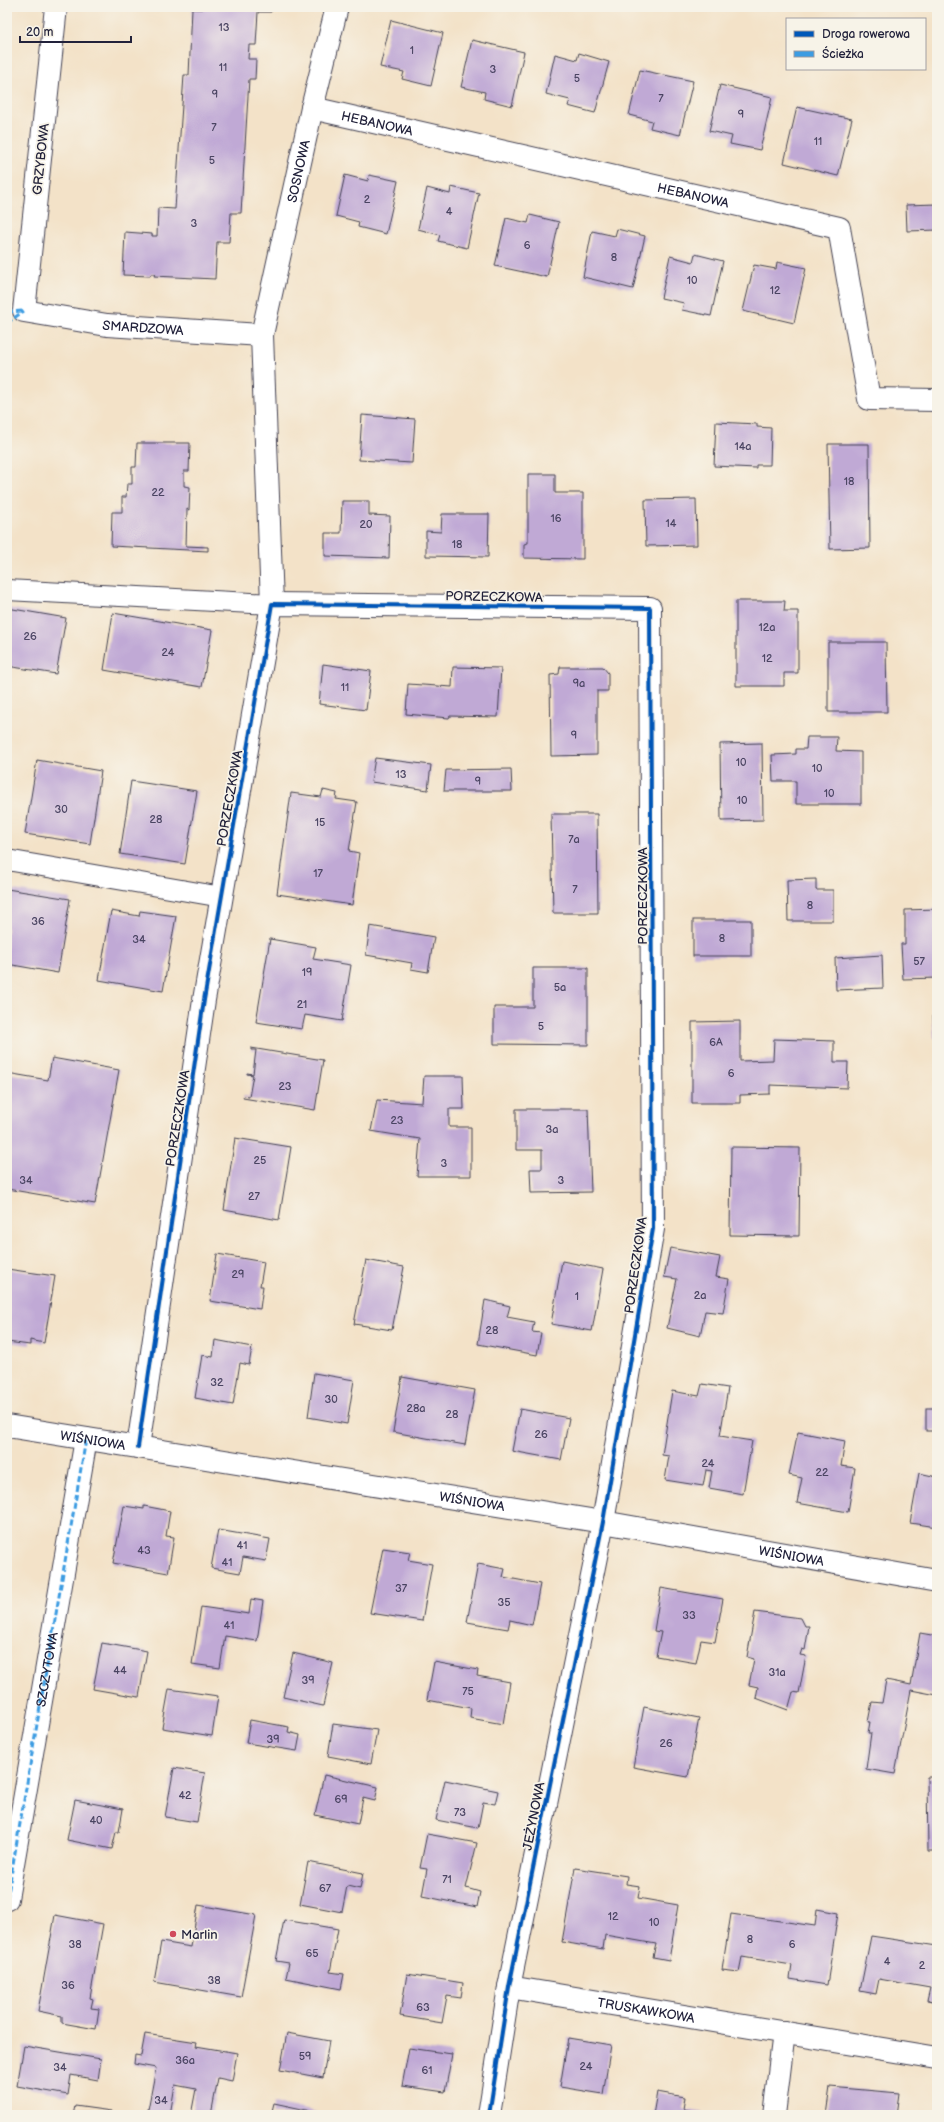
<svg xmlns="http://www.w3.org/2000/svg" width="944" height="2122" font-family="'Balsamiq Sans',sans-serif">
  <rect width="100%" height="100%" fill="#f7f3e8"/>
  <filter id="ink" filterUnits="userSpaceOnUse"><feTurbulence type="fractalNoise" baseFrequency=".025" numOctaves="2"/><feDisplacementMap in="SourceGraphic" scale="8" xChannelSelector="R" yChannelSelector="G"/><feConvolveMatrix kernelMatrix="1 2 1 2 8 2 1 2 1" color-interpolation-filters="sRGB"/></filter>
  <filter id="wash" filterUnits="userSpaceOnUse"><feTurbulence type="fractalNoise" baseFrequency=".012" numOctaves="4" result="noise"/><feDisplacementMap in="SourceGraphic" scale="16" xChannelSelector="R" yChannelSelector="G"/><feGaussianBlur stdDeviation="0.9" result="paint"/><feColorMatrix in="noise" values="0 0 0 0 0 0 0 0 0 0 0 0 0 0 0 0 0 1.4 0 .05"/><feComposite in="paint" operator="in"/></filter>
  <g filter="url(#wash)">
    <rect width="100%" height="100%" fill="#f3e2c8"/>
    <g id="blocks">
      <g fill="#c0a9d5">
        <polygon points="202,7 272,7 271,12 258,12 256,45 249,45 248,59 256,59 255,79 249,79 241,213 231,213 229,242 217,242 215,279 154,276 155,274 151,274 150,276 123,275 125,232 152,234 152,236 157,236 158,208 175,209 184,75 189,75 192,9 202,9"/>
        <polygon points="391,20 443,33 431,86 402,79 404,72 380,67"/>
        <polygon points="472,40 524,52 512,106 484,99 485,92 461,87"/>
        <polygon points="579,53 609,62 595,113 568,106 570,100 546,94 555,54 577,60"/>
        <polygon points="640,70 693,81 680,135 650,128 652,121 629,115"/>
        <polygon points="720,85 772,97 760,150 730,144 732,136 709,131"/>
        <polygon points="797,107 852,119 838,176 784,163"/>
        <polygon points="345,175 368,181 369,175 398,181 386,234 358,227 359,222 336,216"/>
        <polygon points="451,187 479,193 467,248 438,241 440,235 418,229 427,188 450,194"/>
        <polygon points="937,204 937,230 907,231 906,205"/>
        <polygon points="530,215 559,222 547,277 495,266 506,218 528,223"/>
        <polygon points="617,229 645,236 633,289 583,277 592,231 615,236"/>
        <polygon points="695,254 723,261 711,316 682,310 684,303 661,298 670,256 693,262"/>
        <polygon points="777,262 806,268 794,323 743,311 754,265 776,269"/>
        <polygon points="362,415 415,419 412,463 359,460"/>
        <polygon points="716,422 757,424 757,427 771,428 770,465 756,465 756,468 714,466"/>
        <polygon points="137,443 190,443 189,471 184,471 184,486 190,487 189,510 187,509 186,546 208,547 208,551 111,546 112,512 122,512 122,497 126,497 127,484 132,484 132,467 136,467"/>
        <polygon points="828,444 869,444 870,548 830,549"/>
        <polygon points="528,474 555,474 555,493 583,493 583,559 524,558 524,544 528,543"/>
        <polygon points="696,499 697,545 646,546 645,500"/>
        <polygon points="342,501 369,501 369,515 390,516 389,558 325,556 325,533 341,533"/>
        <polygon points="442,514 489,514 488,557 426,556 426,531 441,532"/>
        <polygon points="736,601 785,601 784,611 798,611 798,673 784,673 784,686 736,686"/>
        <polygon points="7,608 66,618 56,674 7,666"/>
        <polygon points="113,613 212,630 202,687 104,670"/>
        <polygon points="828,642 886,642 887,712 828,712"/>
        <polygon points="323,664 371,671 366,710 319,704"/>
        <polygon points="453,667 501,668 498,717 450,716 449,718 406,714 408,684 452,687"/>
        <polygon points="560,667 603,667 608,673 608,691 597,691 597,755 551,756 550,675 559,674"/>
        <polygon points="807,737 837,737 836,751 861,752 861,804 796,804 796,781 773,781 772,755 796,754 796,749 806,749"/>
        <polygon points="762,743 763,820 721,821 720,744"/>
        <polygon points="375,758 431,765 428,790 371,782"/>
        <polygon points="37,760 101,771 90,844 25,834"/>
        <polygon points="511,769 512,791 444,791 446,770"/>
        <polygon points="131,781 197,791 185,864 120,854"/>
        <polygon points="323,790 337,793 336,799 357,802 349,851 359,853 352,905 277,894 291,793 321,797"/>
        <polygon points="551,814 597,814 598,913 553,913"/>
        <polygon points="816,879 816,890 833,890 833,921 788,921 787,880"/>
        <polygon points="7,889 70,899 58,973 7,964"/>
        <polygon points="937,909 937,978 903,979 901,944 905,944 905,910"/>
        <polygon points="111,911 139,916 140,911 176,916 163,991 99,980"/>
        <rect x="693" y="920" width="58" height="36"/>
        <polygon points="370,926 434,937 428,972 411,969 412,963 366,955"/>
        <polygon points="270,939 316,947 313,959 351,965 342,1021 305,1015 302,1029 256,1022"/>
        <polygon points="882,955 883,988 836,990 835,958"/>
        <polygon points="533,968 588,968 588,1045 494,1044 494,1007 533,1007"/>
        <polygon points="933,1015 937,1015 937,1038 934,1038"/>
        <polygon points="740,1021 740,1061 773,1060 774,1039 834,1041 834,1062 848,1062 847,1088 770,1085 770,1094 740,1095 740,1103 692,1103 692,1022"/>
        <polygon points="251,1048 323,1060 315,1110 243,1098 244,1096 249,1097 253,1075 247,1074 247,1073 253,1074 256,1050 251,1050"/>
        <polygon points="52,1058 119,1070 95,1204 7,1189 7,1073 48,1080"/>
        <polygon points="424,1076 463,1076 464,1109 449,1109 449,1127 471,1127 471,1176 417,1176 420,1139 371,1131 377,1100 422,1103"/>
        <polygon points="516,1109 588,1109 591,1192 531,1193 530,1169 542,1169 542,1150 516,1150"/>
        <polygon points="235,1138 291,1147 279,1220 224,1210"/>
        <polygon points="731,1147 800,1148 799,1236 730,1235"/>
        <polygon points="670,1248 720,1257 716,1277 729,1279 723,1313 705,1311 700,1336 667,1328 677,1279 664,1277"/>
        <polygon points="217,1254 264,1262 260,1286 263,1286 260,1309 210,1301"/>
        <polygon points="366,1260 404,1267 392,1330 354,1324"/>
        <polygon points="562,1261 603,1269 592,1331 551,1324"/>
        <polygon points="7,1269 55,1276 44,1343 30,1340 30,1345 7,1342"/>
        <polygon points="485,1300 510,1306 507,1317 534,1322 532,1332 541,1333 537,1355 478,1344"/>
        <polygon points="215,1340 252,1347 249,1365 240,1363 233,1405 195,1398 202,1355 213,1357"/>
        <polygon points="314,1373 354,1380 347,1424 308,1417"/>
        <polygon points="402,1377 475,1390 465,1445 393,1432"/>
        <polygon points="702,1384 728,1388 720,1436 752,1441 743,1494 709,1488 712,1471 706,1470 703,1486 665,1480 669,1456 662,1455 672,1391 699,1396"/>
        <rect x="926" y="1408" width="11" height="23"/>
        <polygon points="520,1409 569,1418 561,1460 512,1451"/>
        <polygon points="798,1432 845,1441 841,1466 855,1468 848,1512 797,1503 802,1478 789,1475"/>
        <polygon points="919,1473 937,1477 937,1527 910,1523"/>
        <polygon points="124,1506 144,1509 144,1506 170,1511 166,1536 174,1537 168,1573 113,1563"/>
        <polygon points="218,1530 270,1539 266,1561 243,1557 240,1573 211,1568"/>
        <polygon points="383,1548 410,1552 408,1560 432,1564 422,1621 370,1613"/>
        <polygon points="478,1564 505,1569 503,1577 540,1584 532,1625 510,1620 508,1629 467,1622"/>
        <polygon points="661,1588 723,1599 715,1642 701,1640 696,1663 656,1656 661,1632 654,1631"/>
        <polygon points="251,1599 263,1601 257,1641 225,1636 220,1668 192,1664 201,1607 249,1614"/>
        <polygon points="755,1612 801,1618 805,1626 809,1626 805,1650 802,1649 800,1655 806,1656 799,1693 793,1692 788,1710 756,1698 758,1687 749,1685 754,1659 747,1657"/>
        <polygon points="920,1633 937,1636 937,1695 911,1690 895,1774 866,1769 871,1733 868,1733 870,1722 868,1722 872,1702 882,1703 886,1680 911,1685"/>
        <polygon points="102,1643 147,1651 139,1697 93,1689"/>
        <polygon points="293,1653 333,1663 323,1706 283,1697"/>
        <polygon points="434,1662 478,1670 477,1676 510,1682 503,1724 470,1718 471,1708 427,1700"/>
        <polygon points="169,1689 218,1696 212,1736 162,1728"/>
        <polygon points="644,1707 699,1718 688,1777 633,1767"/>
        <polygon points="250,1720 289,1727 288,1732 300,1735 297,1751 246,1743"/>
        <polygon points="333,1724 377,1730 371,1764 328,1756"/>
        <polygon points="174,1768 205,1773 197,1822 165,1817"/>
        <polygon points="324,1775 378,1787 375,1801 363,1798 358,1824 315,1815"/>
        <polygon points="927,1777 937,1777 937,1851 928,1851"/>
        <polygon points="445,1780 498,1791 495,1804 483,1802 478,1828 436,1820"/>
        <polygon points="75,1800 123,1809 119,1832 116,1832 112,1849 67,1840"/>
        <polygon points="427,1834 477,1843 466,1888 480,1892 477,1907 422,1896 427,1869 420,1868"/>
        <polygon points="308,1862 363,1873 360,1889 347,1886 342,1912 300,1904"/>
        <polygon points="575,1868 627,1876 626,1884 640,1886 638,1898 678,1905 669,1960 653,1957 656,1944 605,1935 603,1949 562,1942"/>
        <polygon points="198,1905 256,1915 241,1997 154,1982 161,1942 191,1947"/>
        <polygon points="817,1909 838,1913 827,1985 790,1979 792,1965 742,1957 739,1972 722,1970 731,1914 815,1926"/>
        <polygon points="55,1915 103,1924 90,1998 93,1999 91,2008 99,2009 96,2029 62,2023 62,2016 38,2011"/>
        <polygon points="284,1920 338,1929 330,1972 344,1974 341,1989 286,1978 289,1963 276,1961"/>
        <polygon points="871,1936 937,1946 937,2003 927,2001 930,1988 879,1979 876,1994 860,1991"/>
        <polygon points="407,1974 463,1983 461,1998 447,1996 442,2023 400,2016"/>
        <polygon points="287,2033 329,2041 323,2078 280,2070"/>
        <polygon points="145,2034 197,2042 196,2046 237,2053 232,2081 218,2078 211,2115 191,2115 196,2089 175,2085 170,2115 147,2115 156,2068 134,2064 135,2055 141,2056"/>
        <polygon points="568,2038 611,2045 603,2094 560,2087"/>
        <polygon points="24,2046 101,2059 98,2080 71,2075 68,2095 17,2086"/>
        <polygon points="409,2048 452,2054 445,2092 402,2086"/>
        <polygon points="830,2087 899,2093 896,2115 826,2115"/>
        <polygon points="657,2092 685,2097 683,2109 715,2115 653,2115"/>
        <polygon points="274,2103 316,2112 316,2115 271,2115"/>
        <polygon points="75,2106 111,2111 111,2115 73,2115"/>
      </g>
    </g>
  </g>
  <g filter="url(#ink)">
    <use href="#blocks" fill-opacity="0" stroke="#413f50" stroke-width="1"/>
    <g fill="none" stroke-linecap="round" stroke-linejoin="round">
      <defs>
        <g id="service">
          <polyline points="7,590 272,604"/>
          <polyline points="7,860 222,897"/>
        </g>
        <g id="minor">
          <path id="s1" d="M 56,7 L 24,311 L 107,325 L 262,335"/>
          <path id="s2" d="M 312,108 L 839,228 L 869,399 L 937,400"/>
          <path id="s3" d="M 272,604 L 262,335 L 312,108 L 337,7"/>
          <path id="s4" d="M 7,1426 L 603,1522 L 937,1581"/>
          <polyline points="138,1447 204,1000 272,604 650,608 653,1229 603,1522 509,1987 489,2115"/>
          <path id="s5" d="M 7,1899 L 86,1439"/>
          <path id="s6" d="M 509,1987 L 937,2058"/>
          <polyline points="774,2115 784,2032"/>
        </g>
      </defs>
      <use href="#service" stroke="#413f50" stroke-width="22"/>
      <use href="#minor" stroke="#413f50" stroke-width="24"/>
      <use href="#service" stroke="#fff" stroke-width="20"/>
      <use href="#minor" stroke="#fff" stroke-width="22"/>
      <g stroke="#3c9ce2" stroke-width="3" stroke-dasharray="6 3" stroke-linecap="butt">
        <polyline points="7,312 24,311"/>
        <polyline points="7,323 24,311"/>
        <polyline points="7,1899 86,1439"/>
      </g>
      <defs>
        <polyline id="cycleway" points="138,1447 204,1000 272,604 650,608 653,1229 603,1522 509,1987 489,2115"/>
      </defs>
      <use href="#cycleway" stroke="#f7f3e8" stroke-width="6"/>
      <use href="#cycleway" stroke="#0057b8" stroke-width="4"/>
    </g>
  </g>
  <circle fill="#d1495b" stroke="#f7f3e8" stroke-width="1.5" cx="173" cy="1934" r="4"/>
  <g text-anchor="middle" stroke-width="3.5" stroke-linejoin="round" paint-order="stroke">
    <g font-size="11" fill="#4a4462">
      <text x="224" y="31">13</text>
      <text x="412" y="54">1</text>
      <text x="223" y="71">11</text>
      <text x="493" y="73">3</text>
      <text x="577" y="82">5</text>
      <text x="215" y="98">9</text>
      <text x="661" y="102">7</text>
      <text x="741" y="118">9</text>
      <text x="214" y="131">7</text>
      <text x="818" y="145">11</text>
      <text x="212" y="164">5</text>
      <text x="367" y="203">2</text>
      <text x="449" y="215">4</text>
      <text x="194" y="227">3</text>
      <text x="527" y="249">6</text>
      <text x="614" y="261">8</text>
      <text x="692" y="284">10</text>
      <text x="775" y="294">12</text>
      <text x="743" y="450">14a</text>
      <text x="849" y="485">18</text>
      <text x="158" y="496">22</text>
      <text x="556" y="522">16</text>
      <text x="671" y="527">14</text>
      <text x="366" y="528">20</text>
      <text x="457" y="548">18</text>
      <text x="767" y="631">12a</text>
      <text x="30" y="640">26</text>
      <text x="168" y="656">24</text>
      <text x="767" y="662">12</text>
      <text x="579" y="687">9a</text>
      <text x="345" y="691">11</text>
      <text x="574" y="739">9</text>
      <text x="741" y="766">10</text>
      <text x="817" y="772">10</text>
      <text x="401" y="778">13</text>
      <text x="478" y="785">9</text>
      <text x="829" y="797">10</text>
      <text x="742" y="804">10</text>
      <text x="61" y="813">30</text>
      <text x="156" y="823">28</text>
      <text x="320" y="826">15</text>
      <text x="574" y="843">7a</text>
      <text x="318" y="877">17</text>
      <text x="575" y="893">7</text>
      <text x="810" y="909">8</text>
      <text x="38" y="925">36</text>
      <text x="722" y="942">8</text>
      <text x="139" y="943">34</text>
      <text x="919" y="965">57</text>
      <text x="307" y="976">19</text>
      <text x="560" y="991">5a</text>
      <text x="302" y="1008">21</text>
      <text x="541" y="1030">5</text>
      <text x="716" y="1046">6A</text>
      <text x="731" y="1077">6</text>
      <text x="285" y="1090">23</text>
      <text x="397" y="1124">23</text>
      <text x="552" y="1133">3a</text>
      <text x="260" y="1164">25</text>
      <text x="444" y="1167">3</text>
      <text x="26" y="1184">34</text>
      <text x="561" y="1184">3</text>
      <text x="254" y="1200">27</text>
      <text x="238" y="1278">29</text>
      <text x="700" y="1299">2a</text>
      <text x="577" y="1300">1</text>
      <text x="492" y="1334">28</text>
      <text x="217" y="1386">32</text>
      <text x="331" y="1403">30</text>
      <text x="416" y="1412">28a</text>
      <text x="452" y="1418">28</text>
      <text x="541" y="1438">26</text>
      <text x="708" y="1467">24</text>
      <text x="822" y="1476">22</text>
      <text x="242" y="1549">41</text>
      <text x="144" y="1554">43</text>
      <text x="227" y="1566">41</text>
      <text x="401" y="1592">37</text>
      <text x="504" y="1606">35</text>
      <text x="689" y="1619">33</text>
      <text x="229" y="1629">41</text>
      <text x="120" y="1674">44</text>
      <text x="777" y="1676">31a</text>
      <text x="308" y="1684">39</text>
      <text x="468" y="1695">75</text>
      <text x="273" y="1743">39</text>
      <text x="666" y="1747">26</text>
      <text x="185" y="1799">42</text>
      <text x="341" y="1803">69</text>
      <text x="460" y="1816">73</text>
      <text x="96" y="1824">40</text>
      <text x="447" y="1883">71</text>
      <text x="325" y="1892">67</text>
      <text x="613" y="1920">12</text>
      <text x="654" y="1926">10</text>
      <text x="750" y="1943">8</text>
      <text x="75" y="1948">38</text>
      <text x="792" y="1948">6</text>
      <text x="312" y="1957">65</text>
      <text x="887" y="1965">4</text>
      <text x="922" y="1969">2</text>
      <text x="214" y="1984">38</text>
      <text x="68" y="1989">36</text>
      <text x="423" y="2011">63</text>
      <text x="305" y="2060">59</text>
      <text x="185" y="2064">36a</text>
      <text x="586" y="2070">24</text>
      <text x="60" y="2071">34</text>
      <text x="427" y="2074">61</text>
      <text x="161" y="2104">34</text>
    </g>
    <g font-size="13" fill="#22223b" stroke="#f7f3e8">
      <text dy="5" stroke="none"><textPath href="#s2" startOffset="67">HEBANOWA</textPath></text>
      <text transform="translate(40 159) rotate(-84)" y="5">GRZYBOWA</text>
      <text dy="5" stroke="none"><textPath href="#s3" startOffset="437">SOSNOWA</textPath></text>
      <text dy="5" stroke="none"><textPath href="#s2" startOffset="391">HEBANOWA</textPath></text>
      <text dy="5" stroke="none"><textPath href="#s1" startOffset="426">SMARDZOWA</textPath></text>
      <text transform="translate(494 596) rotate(1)" y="5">PORZECZKOWA</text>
      <text transform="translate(229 798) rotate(-80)" y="5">PORZECZKOWA</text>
      <text transform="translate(642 896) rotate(-90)" y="5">PORZECZKOWA</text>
      <text transform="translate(177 1118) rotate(-81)" y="5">PORZECZKOWA</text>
      <text transform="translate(635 1265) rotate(-82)" y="5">PORZECZKOWA</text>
      <text dy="5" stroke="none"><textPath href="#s4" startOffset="87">WIŚNIOWA</textPath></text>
      <text dy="5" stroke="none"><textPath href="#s4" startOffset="471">WIŚNIOWA</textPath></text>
      <text dy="5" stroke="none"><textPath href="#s4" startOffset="795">WIŚNIOWA</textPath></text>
      <text dy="5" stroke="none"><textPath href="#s5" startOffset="233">SZCZYTOWA</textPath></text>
      <text transform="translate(533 1816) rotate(-79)" y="5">JEŻYNOWA</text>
      <text dy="5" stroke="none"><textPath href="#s6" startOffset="139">TRUSKAWKOWA</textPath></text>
    </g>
    <g font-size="13" fill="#22223b" stroke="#f7f3e8" text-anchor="start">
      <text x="181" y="1939">Marlin</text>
    </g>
  </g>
  <rect width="944" height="2122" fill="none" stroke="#f7f3e8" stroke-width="24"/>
  <rect x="786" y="18" width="140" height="52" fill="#f7f3e8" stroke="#a29fa3"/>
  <rect x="794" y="31" width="20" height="6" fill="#0057b8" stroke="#a29fa3"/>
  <text x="822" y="38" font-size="12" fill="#22223b">Droga rowerowa</text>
  <rect x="794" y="51" width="20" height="6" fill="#3c9ce2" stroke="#a29fa3"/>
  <text x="822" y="58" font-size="12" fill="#22223b">Ścieżka</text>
  <path d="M20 36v6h111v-6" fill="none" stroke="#22223b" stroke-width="2"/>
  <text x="26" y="36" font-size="12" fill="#22223b" stroke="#f7f3e8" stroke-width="3" paint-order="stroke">20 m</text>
</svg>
